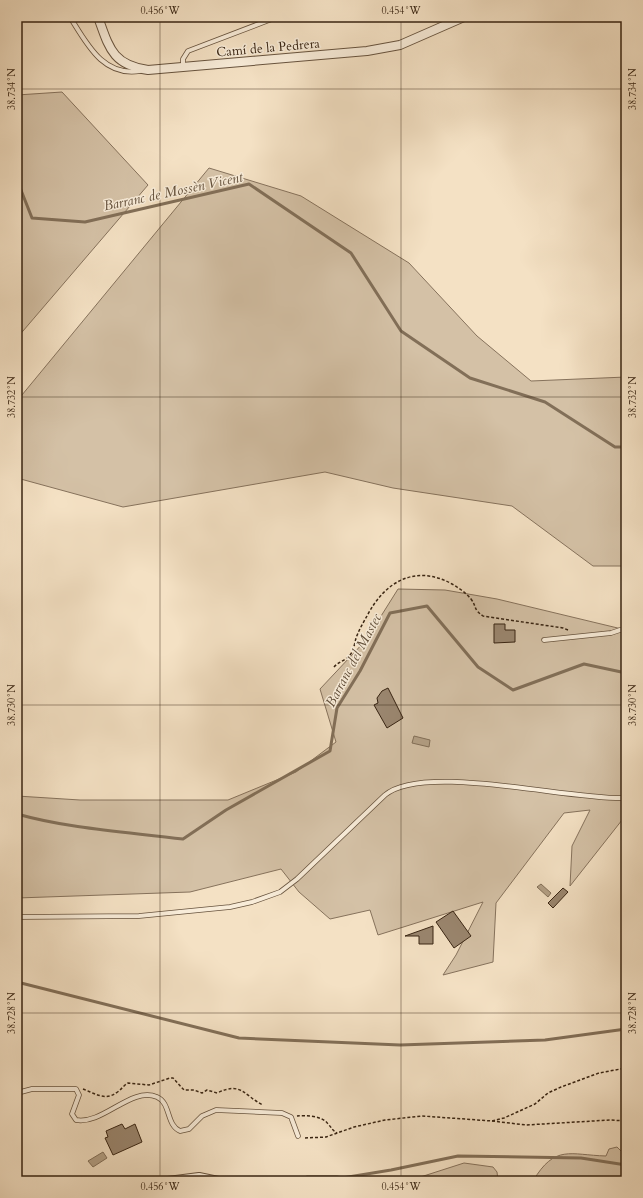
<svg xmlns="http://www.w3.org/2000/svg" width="643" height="1198" font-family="Cardo,serif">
  <rect width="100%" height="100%" fill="#f4e1c4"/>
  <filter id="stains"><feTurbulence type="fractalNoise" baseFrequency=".005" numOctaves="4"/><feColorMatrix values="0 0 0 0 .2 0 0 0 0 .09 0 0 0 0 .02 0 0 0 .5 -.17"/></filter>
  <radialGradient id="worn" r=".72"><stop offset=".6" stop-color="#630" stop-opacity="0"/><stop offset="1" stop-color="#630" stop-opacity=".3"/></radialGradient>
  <g fill="#d4c1a6" stroke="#86725c">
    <polygon points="62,92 148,185 17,338 17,95"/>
    <polygon points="209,168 301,196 409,263 477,336 531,381 626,377 626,566 593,566 512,506 393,488 325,472 123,507 17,478 17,401"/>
    <polygon points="398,589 445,590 497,599 626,630 626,815 570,886 572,846 590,810 564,813 496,903 493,962 443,975 456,955 483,902 378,935 370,910 330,919 299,892 281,869 190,892 17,898 17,796 80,800 228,800 296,772 336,742 320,689 366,640"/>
    <path d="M 617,1147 L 626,1156 L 626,1181 L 533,1181 C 555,1144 570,1155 606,1156 L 609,1149 Z"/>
    <polygon points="464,1163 493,1167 497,1172 498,1181 408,1181"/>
    <polygon points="307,1176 337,1176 367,1181 291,1181"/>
  </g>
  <g fill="#b4a187" stroke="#826f58">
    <polygon points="414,736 430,740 429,747 412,743"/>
    <polygon points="541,884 551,893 548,897 537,887"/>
    <polygon points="103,1152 107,1158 93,1167 88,1161"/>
  </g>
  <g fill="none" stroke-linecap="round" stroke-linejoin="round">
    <g stroke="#826f58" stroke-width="3">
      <polyline points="17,180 32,218 85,222 249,184 351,253 401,331 470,378 545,402 615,447 626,447"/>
      <path d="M 17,814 C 70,829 128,832 183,839 L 226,810 L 330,751 L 337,708 L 360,671 L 390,613 L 427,606 L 478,667 L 513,690 L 584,664 L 626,673"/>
      <polyline points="17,982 239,1038 400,1045 545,1040 626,1029"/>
      <polyline points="324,1181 391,1170 458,1156 581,1158 626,1165"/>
    </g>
  </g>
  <g fill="#9a866f" stroke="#382412">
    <polygon points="494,624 505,624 505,630 515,630 515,642 494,643"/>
    <polygon points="388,688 403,718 387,728 374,705 378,703 377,698 382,691"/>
    <polygon points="563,888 568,892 553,908 548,903"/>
    <polygon points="453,911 471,936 454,948 436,922"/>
    <polygon points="433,926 433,944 419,944 419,936 405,936"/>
    <polygon points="122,1124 125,1129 135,1124 142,1142 113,1155 105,1138 108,1137 106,1131"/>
  </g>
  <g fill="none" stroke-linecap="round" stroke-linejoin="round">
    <defs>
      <g id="service">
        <path d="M 70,17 C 87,44 103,77 140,71"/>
        <polyline points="183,66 183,59 188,51 277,17"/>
        <polyline points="544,640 611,633 626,628"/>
        <path d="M 17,917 L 139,916 L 230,907 L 252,902 L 280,892 L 297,879 L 385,795 C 424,762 572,801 626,798"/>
        <path d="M 17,1093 L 32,1089 L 76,1089 L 79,1095 L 72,1114 L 76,1120 C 103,1125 131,1086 157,1097 C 171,1103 166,1125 180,1131 L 189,1129 L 202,1116 L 216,1110 L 282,1113 L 291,1117 L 298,1136"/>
      </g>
      <g id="minor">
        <path d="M 98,17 C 109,47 112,65 148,70 L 367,51 L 400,45 L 464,17"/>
        <polyline points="168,1181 199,1177 218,1181"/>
      </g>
    </defs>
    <use href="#service" stroke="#67533e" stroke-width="5.5"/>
    <use href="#minor" stroke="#67533e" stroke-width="10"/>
    <g stroke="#382412" stroke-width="1.5" stroke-dasharray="3 2" stroke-linecap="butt">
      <path d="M 334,667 C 339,661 348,660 352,652 C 354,648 355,642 356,638 C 359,630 363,623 367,616 C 385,581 416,564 452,584 C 459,588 466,593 471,599 C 477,607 473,609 483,616 L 563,628 L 568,630"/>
      <path d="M 83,1089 C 94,1093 105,1101 116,1093 C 121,1090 124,1085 128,1083 L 149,1085 L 170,1078 L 173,1078 L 184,1090 L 194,1090 L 202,1093 L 207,1090 L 217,1093 C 242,1081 244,1096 263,1105"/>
      <path d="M 297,1116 C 306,1115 323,1116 328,1124 C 332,1128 332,1130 337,1133"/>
      <polyline points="492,1121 526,1125 610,1120 626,1121"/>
      <polyline points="305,1138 326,1137 354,1127 385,1120 422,1116 492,1121 504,1118 535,1104 548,1093 561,1087 599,1073 626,1068"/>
    </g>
    <use href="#service" stroke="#f8ecd9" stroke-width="4"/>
    <use href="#minor" stroke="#f8ecd9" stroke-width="8"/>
  </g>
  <path fill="none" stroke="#382412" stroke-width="1" stroke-opacity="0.45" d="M 160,17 L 160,1181M 401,17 L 401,1181M 17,89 L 626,89M 17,397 L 626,397M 17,705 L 626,705M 17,1013 L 626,1013"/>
  <g text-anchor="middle" stroke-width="3" stroke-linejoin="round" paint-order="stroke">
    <g font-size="13" fill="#382412" stroke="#f8ecd9">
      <text transform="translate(268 47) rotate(-5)" y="5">Camí de la Pedrera</text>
    </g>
    <g font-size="14" font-style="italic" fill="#63503b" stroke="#f8ecd9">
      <text transform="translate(173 191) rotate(-12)" y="5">Barranc de Mossèn Vicent</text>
      <text transform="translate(353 660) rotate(-62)" y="5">Barranc del Mastec</text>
    </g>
  </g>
  <rect width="643" height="1198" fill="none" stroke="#f4e1c4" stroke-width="44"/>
  <rect x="22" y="22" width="599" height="1154" fill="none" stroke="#382412" stroke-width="1.5"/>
  <g font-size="10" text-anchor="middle" fill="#382412">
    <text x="160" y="14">0.456°W</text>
    <text x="401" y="14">0.454°W</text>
    <text transform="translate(11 89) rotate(-90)" y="4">38.734°N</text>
    <text transform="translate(632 89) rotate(-90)" y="4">38.734°N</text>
    <text transform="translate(11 397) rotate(-90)" y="4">38.732°N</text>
    <text transform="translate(632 397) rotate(-90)" y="4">38.732°N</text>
    <text transform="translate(11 705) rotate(-90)" y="4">38.730°N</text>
    <text transform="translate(632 705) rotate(-90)" y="4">38.730°N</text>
    <text transform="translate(11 1013) rotate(-90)" y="4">38.728°N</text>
    <text transform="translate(632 1013) rotate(-90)" y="4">38.728°N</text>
    <text x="160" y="1190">0.456°W</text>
    <text x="401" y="1190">0.454°W</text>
  </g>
  <rect width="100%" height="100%" filter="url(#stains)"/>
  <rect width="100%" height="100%" fill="url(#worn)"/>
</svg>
